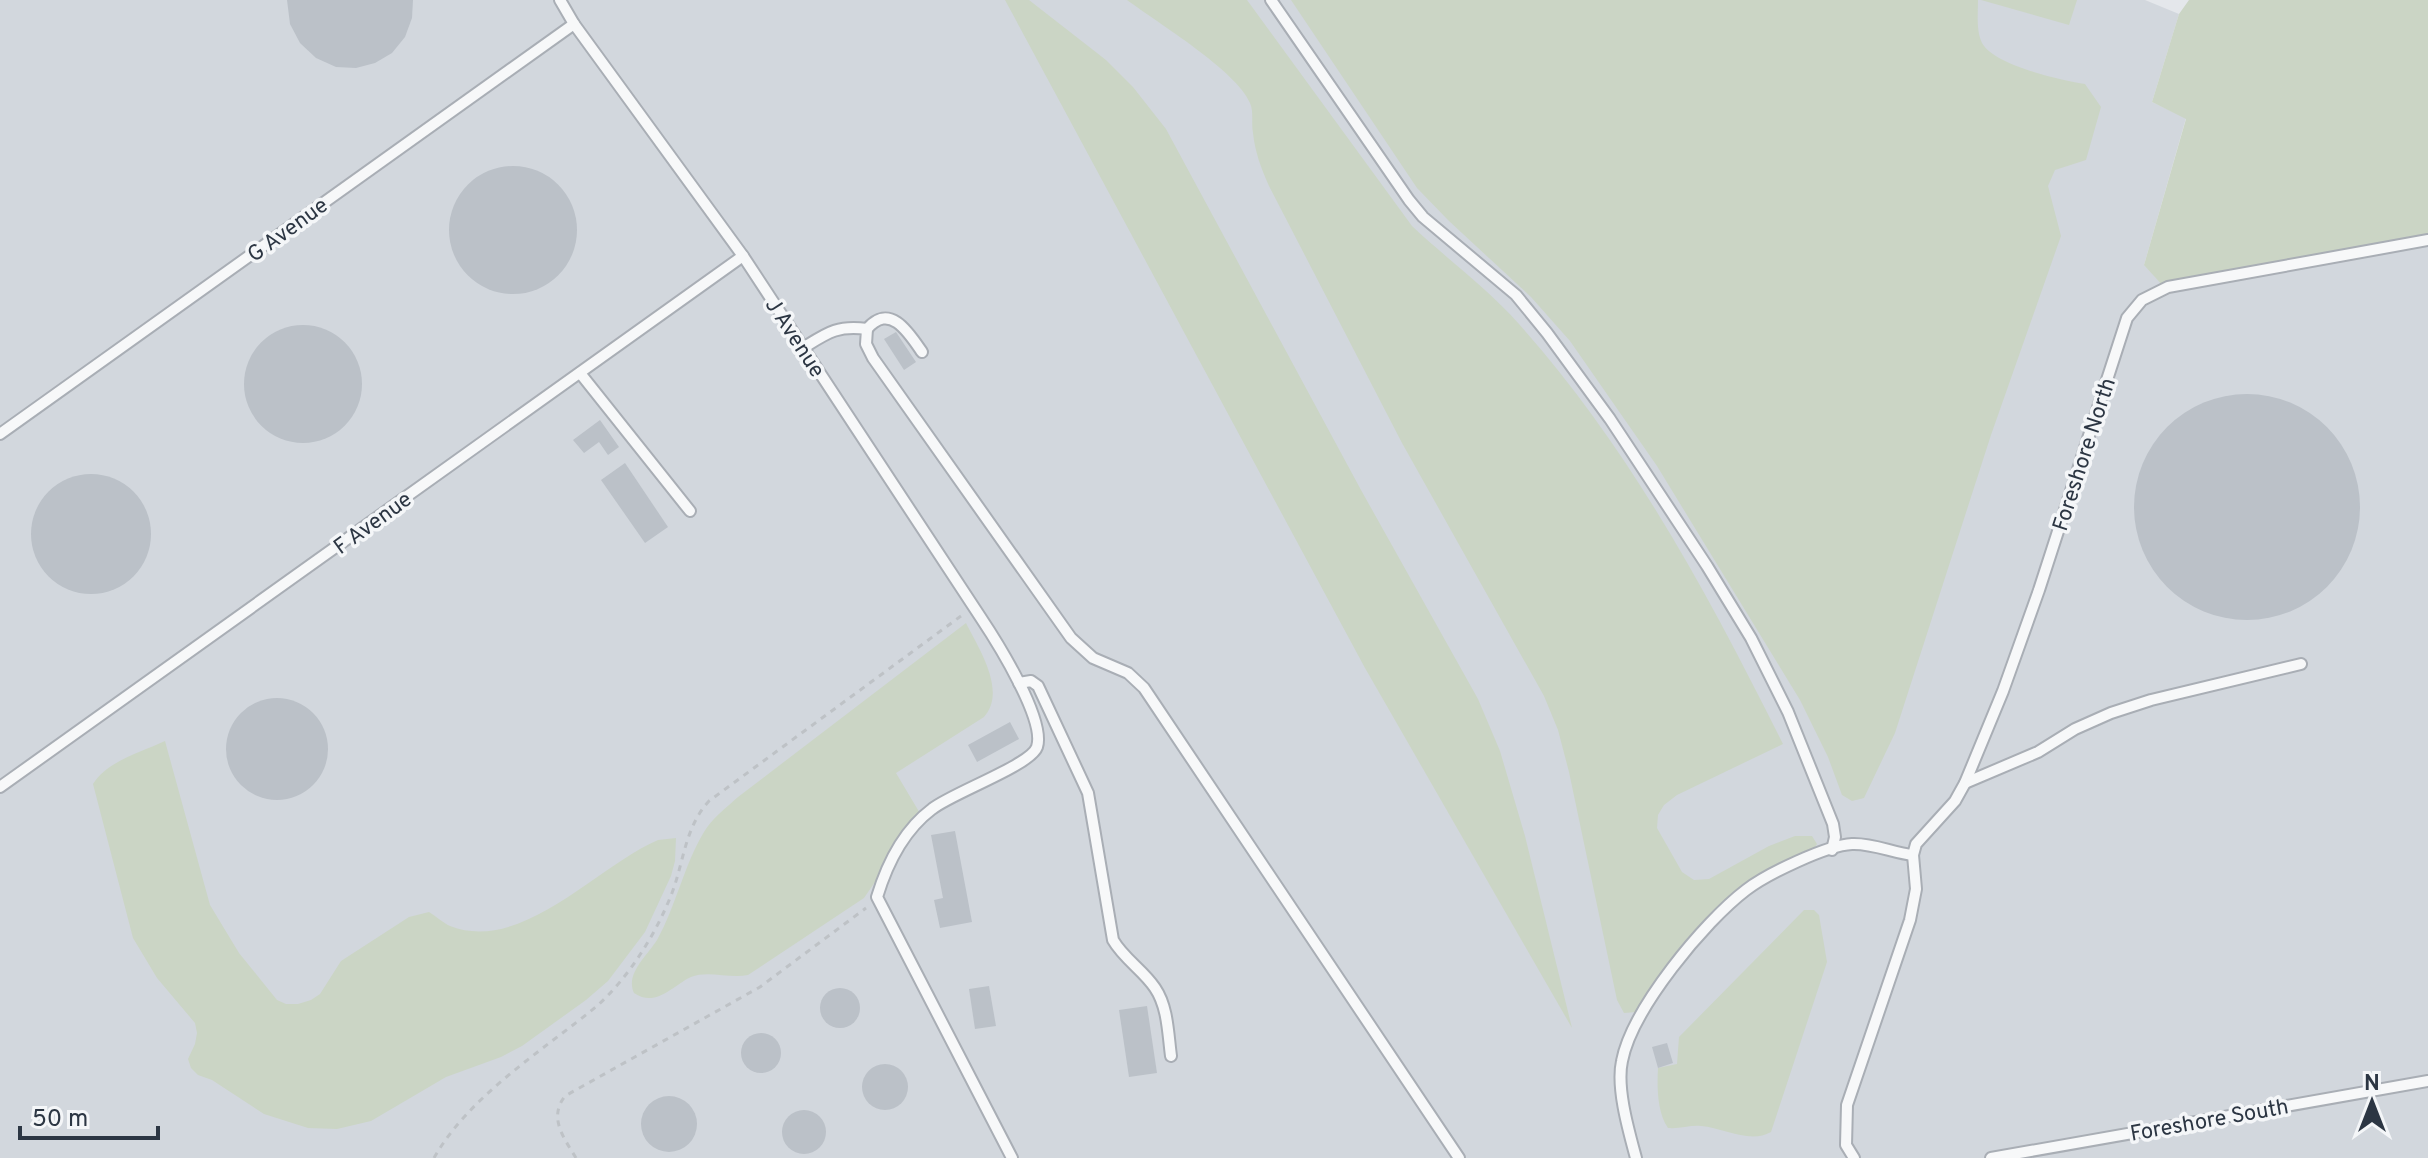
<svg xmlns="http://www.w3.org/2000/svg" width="2428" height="1158" font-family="Overpass,sans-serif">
  <rect width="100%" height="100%" fill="#e4e7eb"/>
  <polygon fill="#d2d7dd" points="0,0 2145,0 2179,14 2152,102 2186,118 2144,265 2428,238 2428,1158 0,1158"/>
  <g fill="#cbd5c5">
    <polygon points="1005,0 1029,0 1106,60 1133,87 1166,129 1361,490 1478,699 1500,751 1525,836 1572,1028 1365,668"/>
    <path d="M 1127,0 L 1247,0 L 1412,226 C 1447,259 1487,288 1519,324 C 1630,448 1709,596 1783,744 L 1677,795 L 1664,805 L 1658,815 L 1657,828 L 1682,872 L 1694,880 L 1709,879 L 1769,846 L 1795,836 L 1812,836 L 1817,844 L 1811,853 L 1743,888 L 1716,910 L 1636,1012 L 1624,1013 L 1617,1000 L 1569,772 L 1558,730 L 1544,696 L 1402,443 L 1269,186 C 1261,168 1255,152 1253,133 C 1251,123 1254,112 1250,103 C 1237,71 1158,23 1127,0 Z"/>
    <path d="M 1291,0 L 1978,0 C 1978,14 1976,30 1982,43 C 1995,66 2061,80 2085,84 L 2101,107 L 2086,160 L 2055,170 L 2048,186 L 2061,236 L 1991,435 L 1895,733 L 1864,798 L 1852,801 L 1842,795 L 1828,757 L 1800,700 L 1657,466 L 1570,341 L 1531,297 L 1449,221 L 1417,188 Z"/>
    <polygon points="1981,0 2077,0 2069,25"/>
    <polygon points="2189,0 2428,0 2428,238 2164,287 2144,265 2186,119 2152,102 2179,14"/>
    <path d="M 966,623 C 979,649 1007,691 984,717 L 896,773 L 921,815 L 864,898 L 748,975 C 730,979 708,970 691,977 C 672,986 656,1008 634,993 C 625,974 647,956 657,940 C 676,906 684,865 704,832 C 712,818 726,808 738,797 Z"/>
    <path d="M 165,741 L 210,905 L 239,953 L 277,1000 L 286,1004 L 298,1004 L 311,1000 L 320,994 L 341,961 L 409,917 L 429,912 C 436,916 443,923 450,926 C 522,954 597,866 658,840 L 676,838 L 675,861 L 671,876 L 645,932 L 608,981 L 586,1000 L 522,1046 L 501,1057 L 446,1077 L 371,1121 L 337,1129 L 308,1128 L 264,1114 L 212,1080 L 198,1075 L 191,1068 L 188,1059 L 195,1044 L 197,1033 L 195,1023 L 157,978 L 133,938 L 93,784 C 107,761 142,752 165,741 Z"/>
    <path d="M 1804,910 L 1814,910 L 1819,915 L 1827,962 L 1771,1132 C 1750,1144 1724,1128 1701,1126 C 1690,1125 1680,1129 1668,1128 C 1657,1112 1657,1087 1658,1068 L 1677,1064 L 1679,1037 Z"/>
  </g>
  <g fill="#bbc1c8">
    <polygon points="287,0 413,0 412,18 405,37 392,53 375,63 356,68 336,67 316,58 300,43 290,24"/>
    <circle cx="513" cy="230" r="64"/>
    <circle cx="303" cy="384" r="59"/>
    <polygon points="896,332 916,362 904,370 884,339"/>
    <circle cx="2247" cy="507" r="113"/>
    <polygon points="600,420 619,447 608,455 599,442 584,453 573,440"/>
    <polygon points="625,463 668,527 645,543 601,480"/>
    <circle cx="91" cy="534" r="60"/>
    <circle cx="277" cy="749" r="51"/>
    <polygon points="1010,722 1019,739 977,762 968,745"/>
    <polygon points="955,831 972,922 940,928 934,900 943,898 931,835"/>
    <polygon points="989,986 996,1026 975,1029 969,989"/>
    <circle cx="840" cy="1008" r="20"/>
    <polygon points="1147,1006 1157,1073 1129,1077 1119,1010"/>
    <circle cx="761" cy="1053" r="20"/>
    <polygon points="1667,1043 1673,1063 1658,1068 1652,1047"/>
    <circle cx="885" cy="1087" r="23"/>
    <circle cx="669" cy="1124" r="28"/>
    <circle cx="804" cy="1132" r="22"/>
  </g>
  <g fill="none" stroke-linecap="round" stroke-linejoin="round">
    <defs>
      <g id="service">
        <path d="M 560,0 L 574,24 L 743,256 L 981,618 C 997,642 1046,720 1037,747 C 1031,765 952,793 932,809 C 904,830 887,864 877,897 L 1012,1158"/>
        <polyline points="1271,0 1409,200 1423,217 1516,295 1547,333 1610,419 1707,566 1751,638 1788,712 1833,824 1835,837 1832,850"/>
        <path d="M 867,329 C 890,302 909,333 922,352"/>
        <path d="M 803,348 C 827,333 837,325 867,329 L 866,344 L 873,358 L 1071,638 L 1093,658 L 1128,673 L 1144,688 L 1459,1158"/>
        <polyline points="580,373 690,511"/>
        <polyline points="0,434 574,24"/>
        <path d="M 1019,683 L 1031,681 L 1038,686 L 1088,793 L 1113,940 C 1124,959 1143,970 1155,988 C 1168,1007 1168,1034 1171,1056"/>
        <polyline points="1965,783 2038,752 2075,729 2111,713 2151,700 2301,664"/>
        <polyline points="0,787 743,256"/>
        <path d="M 1636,1158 C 1629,1132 1616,1088 1622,1061 C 1632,1009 1704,922 1746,890 C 1767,874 1827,845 1852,844 C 1873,843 1893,853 1913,855"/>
        <polyline points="1854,1158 1846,1145 1847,1105 1910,920 1916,889 1913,855 1916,844 1955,801 1965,783 2003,691 2039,590 2127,318 2142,300 2168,287 2428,240"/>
        <polyline points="1991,1158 2428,1081"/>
      </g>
    </defs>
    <use href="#service" stroke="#a9aeb5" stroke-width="14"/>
    <g stroke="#bec2c6" stroke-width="3" stroke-dasharray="6 6" stroke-linecap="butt">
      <path d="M 434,1158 C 469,1096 542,1051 597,1006 C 629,977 656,934 672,893 C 684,861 685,827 709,801 L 961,616"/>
      <path d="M 576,1158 C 564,1138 548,1118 565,1096 L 760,987 L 866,908"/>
    </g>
    <use href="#service" stroke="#f7f8f9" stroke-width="10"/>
  </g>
  <g text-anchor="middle" stroke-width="7" stroke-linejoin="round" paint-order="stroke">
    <g font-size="22" fill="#2c3643" stroke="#f4f6f8">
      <text transform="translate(287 229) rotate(-36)" y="8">G Avenue</text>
      <text transform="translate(796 337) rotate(57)" y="8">J Avenue</text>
      <text transform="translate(2083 454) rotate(-72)" y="8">Foreshore North</text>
      <text transform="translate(372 522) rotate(-36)" y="8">F Avenue</text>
      <text transform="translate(2209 1119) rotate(-10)" y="8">Foreshore South</text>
    </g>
  </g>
  <g transform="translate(2372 1102)" stroke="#f4f6f8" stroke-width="6" paint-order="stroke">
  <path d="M0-6L14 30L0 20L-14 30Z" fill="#2c3643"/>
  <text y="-12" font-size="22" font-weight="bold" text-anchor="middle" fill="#2c3643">N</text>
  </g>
  <path d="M20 1126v12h138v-12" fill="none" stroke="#2c3643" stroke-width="4"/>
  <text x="32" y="1126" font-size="24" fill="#2c3643" stroke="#f4f6f8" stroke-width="6" paint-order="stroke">50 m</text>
</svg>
